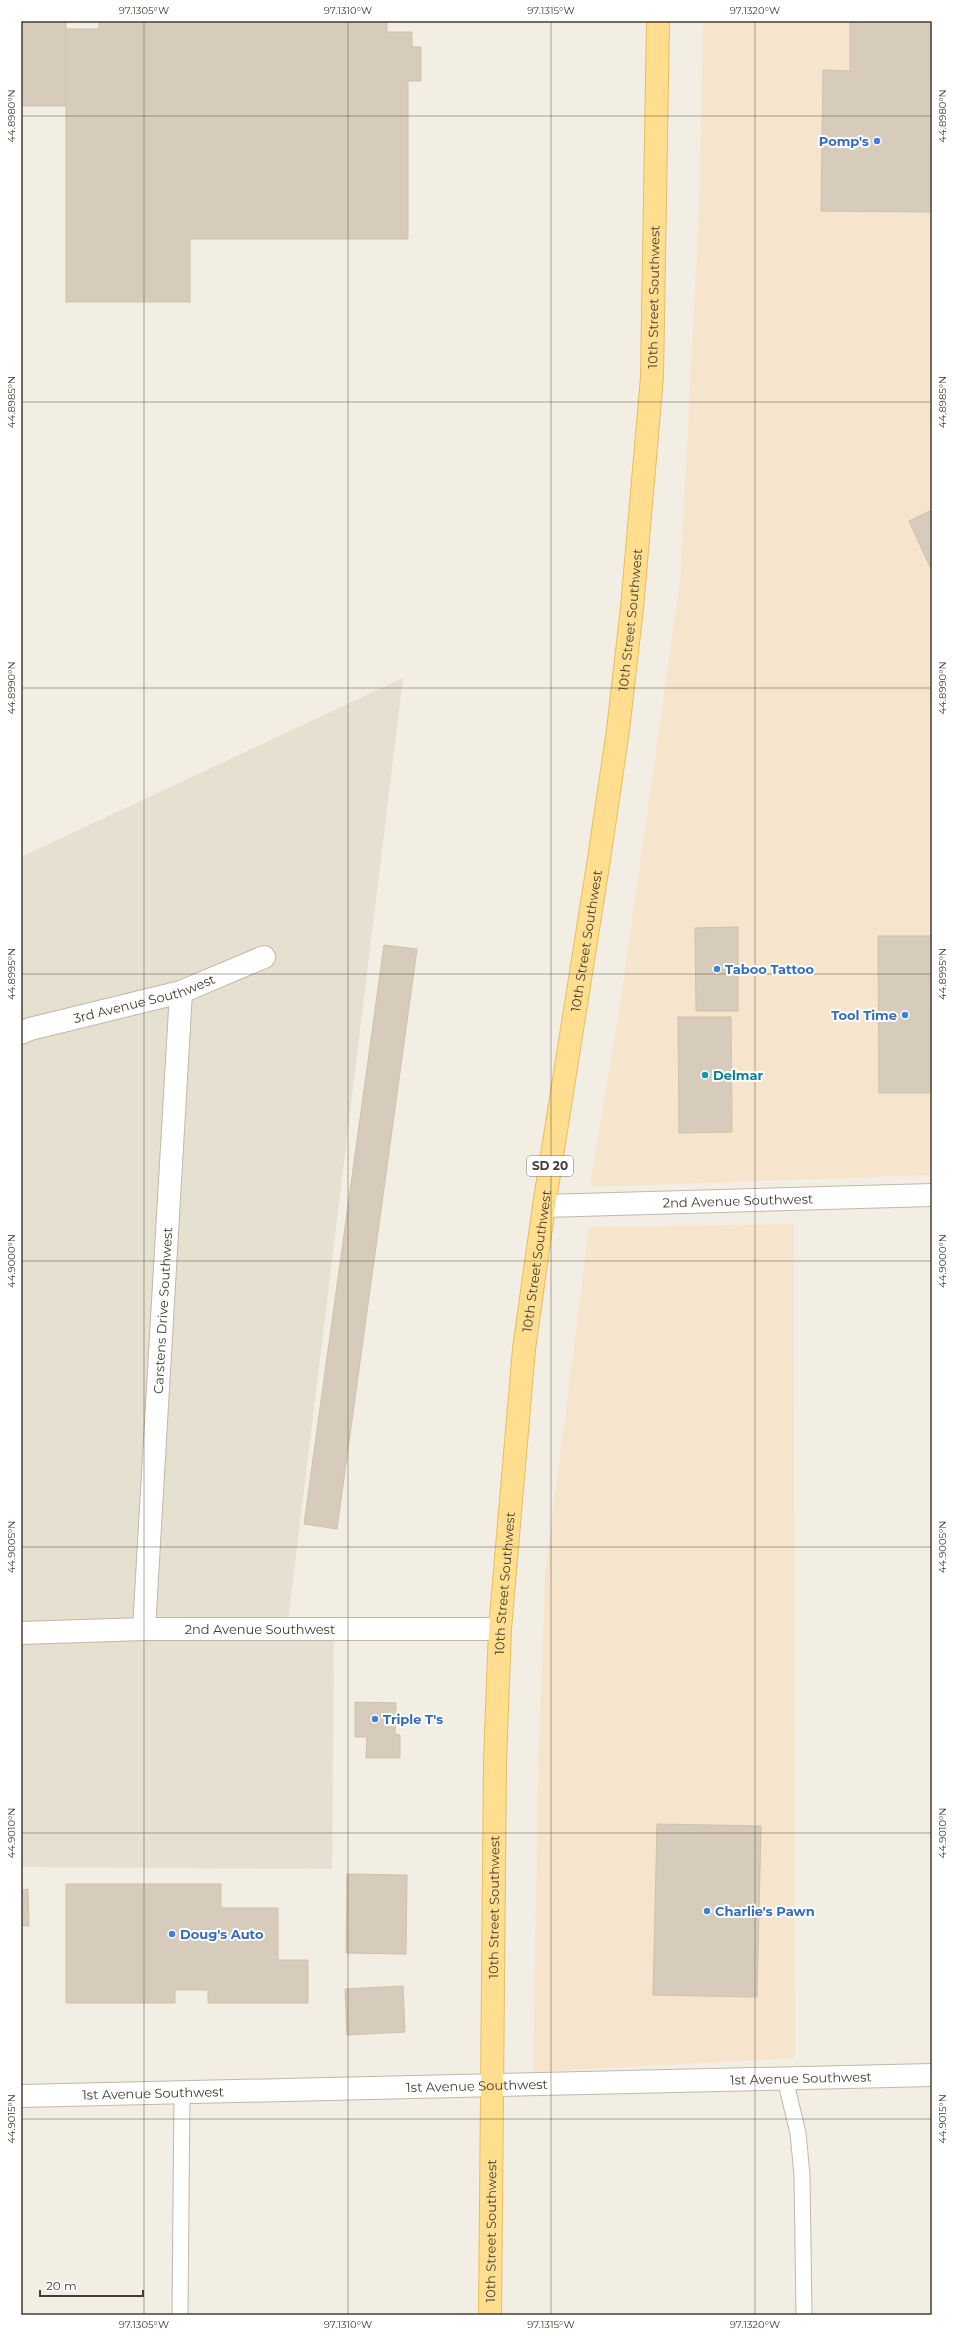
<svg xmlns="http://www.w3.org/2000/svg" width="953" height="2336" font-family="Montserrat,sans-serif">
  <rect width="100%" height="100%" fill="#f2eee3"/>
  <polygon fill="#e6e0d1" points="403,678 287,1629 334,1629 332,1869 21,1867 21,857"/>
  <g fill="#f6e4cc">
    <polygon points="703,21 932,21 932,1175 590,1187 619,1013 680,582 699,213"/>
    <polygon points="794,1224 795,2058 533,2072 538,1779 545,1577 589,1227"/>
  </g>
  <g fill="#d7ccbb" stroke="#cfc1ab">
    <rect x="21" y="21" width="45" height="85"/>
    <polygon points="99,21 387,21 387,32 412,32 412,47 421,47 421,81 408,81 408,239 190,239 190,302 66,302 66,29 99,29"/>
    <polygon points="850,21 932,21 932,212 821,211 823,70 850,71"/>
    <polygon points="932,510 932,571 909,521"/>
    <polygon points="738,927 738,1011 696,1011 695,928"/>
    <polygon points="878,936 932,936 932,1093 879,1093"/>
    <polygon points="384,945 417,949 337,1529 304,1524"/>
    <polygon points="678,1017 731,1017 732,1132 679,1133"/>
    <polygon points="355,1702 396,1703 395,1734 400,1735 400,1758 366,1758 367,1737 355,1737"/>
    <polygon points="657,1824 761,1826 757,1997 653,1995"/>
    <polygon points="347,1874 407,1875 406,1954 346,1953"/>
    <polygon points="66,1884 221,1884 221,1908 278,1908 278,1960 308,1960 308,2003 208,2003 208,1990 175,1990 175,2003 66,2003"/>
    <polygon points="28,1889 29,1926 21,1926 21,1890"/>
    <polygon points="403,1986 405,2032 347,2035 345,1989"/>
  </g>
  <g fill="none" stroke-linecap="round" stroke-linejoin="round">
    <defs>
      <g id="lane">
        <polyline points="785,2079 798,2133 802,2175 804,2315"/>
        <polyline points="180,2315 182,2092"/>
      </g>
      <g id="street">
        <path id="s1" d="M 21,1033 L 30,1029 L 181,992 L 264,957"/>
        <path id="s2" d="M 544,1206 L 932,1195"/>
        <path id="s3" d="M 144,1629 L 181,992"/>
        <path id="s4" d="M 21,1633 L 144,1629 L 500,1629"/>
        <path id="s5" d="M 21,2096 L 932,2075"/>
      </g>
      <g id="primary">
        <path id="s6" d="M 490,2315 L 495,1762 L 500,1629 L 524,1349 L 544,1206 L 599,859 L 618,730 L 632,608 L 652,377 L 658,21"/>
      </g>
    </defs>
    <use href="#lane" stroke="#c1b8a8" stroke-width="17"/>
    <use href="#street" stroke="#c1b8a8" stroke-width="24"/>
    <use href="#primary" stroke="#e7be5c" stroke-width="24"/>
    <use href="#lane" stroke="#fff" stroke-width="15"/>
    <use href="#street" stroke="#fff" stroke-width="22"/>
    <use href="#primary" stroke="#ffdf8f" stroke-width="22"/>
  </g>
  <path fill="none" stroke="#443d33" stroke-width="1" stroke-opacity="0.45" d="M 144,21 L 144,2315M 348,21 L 348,2315M 551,21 L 551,2315M 755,21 L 755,2315M 21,116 L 932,116M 21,402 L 932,402M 21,688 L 932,688M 21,974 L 932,974M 21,1261 L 932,1261M 21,1547 L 932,1547M 21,1833 L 932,1833M 21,2119 L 932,2119"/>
  <g fill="#3f7fe0" stroke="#fff" stroke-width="1.5">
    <circle cx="877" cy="141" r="4"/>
    <circle cx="717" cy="969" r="4"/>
    <circle cx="905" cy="1015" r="4"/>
    <circle cx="375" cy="1719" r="4"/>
    <circle cx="707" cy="1911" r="4"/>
    <circle cx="172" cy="1934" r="4"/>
  </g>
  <circle fill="#0f9aa8" stroke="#fff" stroke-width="1.5" cx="705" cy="1075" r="4"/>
  <g text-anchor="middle" stroke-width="4" stroke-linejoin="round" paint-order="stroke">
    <rect fill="#fff" stroke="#7c7770" stroke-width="1" x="527" y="1156" width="46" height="20" rx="3"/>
    <g font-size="12" font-weight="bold" fill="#443d33">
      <text x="550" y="1170">SD 20</text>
    </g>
    <g font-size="13" font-weight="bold" fill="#366cbe" stroke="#fff" text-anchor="start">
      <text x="869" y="146" text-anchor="end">Pomp's</text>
      <text x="725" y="974">Taboo Tattoo</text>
      <text x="897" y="1020" text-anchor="end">Tool Time</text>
      <text x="383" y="1724">Triple T's</text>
      <text x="715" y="1916">Charlie's Pawn</text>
      <text x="180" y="1939">Doug's Auto</text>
    </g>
    <g font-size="13" fill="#443d33" stroke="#fff">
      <text dy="5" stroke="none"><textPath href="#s6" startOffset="2028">10th Street Southwest</textPath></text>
      <text dy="5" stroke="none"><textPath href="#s6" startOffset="1704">10th Street Southwest</textPath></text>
      <text dy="5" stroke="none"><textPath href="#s6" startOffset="1380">10th Street Southwest</textPath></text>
      <text dy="5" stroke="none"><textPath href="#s1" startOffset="128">3rd Avenue Southwest</textPath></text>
      <text dy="5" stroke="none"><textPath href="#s2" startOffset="194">2nd Avenue Southwest</textPath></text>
      <text dy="5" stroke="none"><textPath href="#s6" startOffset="1056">10th Street Southwest</textPath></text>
      <text dy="5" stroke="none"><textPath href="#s3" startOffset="319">Carstens Drive Southwest</textPath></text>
      <text dy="5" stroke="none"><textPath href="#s6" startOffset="732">10th Street Southwest</textPath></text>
      <text dy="5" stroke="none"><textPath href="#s4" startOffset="239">2nd Avenue Southwest</textPath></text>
      <text dy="5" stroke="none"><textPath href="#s6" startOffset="408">10th Street Southwest</textPath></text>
      <text dy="5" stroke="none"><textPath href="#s5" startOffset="780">1st Avenue Southwest</textPath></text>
      <text dy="5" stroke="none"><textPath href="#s5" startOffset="456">1st Avenue Southwest</textPath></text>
      <text dy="5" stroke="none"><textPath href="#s5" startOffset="132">1st Avenue Southwest</textPath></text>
      <text dy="5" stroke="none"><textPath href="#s6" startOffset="84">10th Street Southwest</textPath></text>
    </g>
    <g font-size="13" font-weight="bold" fill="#0d838f" stroke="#fff" text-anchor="start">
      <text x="713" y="1080">Delmar</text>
    </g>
  </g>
  <rect width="953" height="2336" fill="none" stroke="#ffffff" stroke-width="44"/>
  <path d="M40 2290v6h103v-6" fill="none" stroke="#443d33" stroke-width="2"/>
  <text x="46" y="2290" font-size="12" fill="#443d33" stroke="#ffffff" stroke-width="3" paint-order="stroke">20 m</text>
  <rect x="22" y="22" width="909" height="2292" fill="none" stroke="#443d33" stroke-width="1.5"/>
  <g font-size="10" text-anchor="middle" fill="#443d33">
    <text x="144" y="14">97.1305°W</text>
    <text x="348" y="14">97.1310°W</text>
    <text x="551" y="14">97.1315°W</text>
    <text x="755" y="14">97.1320°W</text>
    <text transform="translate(942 116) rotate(-90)" y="4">44.8980°N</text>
    <text transform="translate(11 116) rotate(-90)" y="4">44.8980°N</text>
    <text transform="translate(942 402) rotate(-90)" y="4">44.8985°N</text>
    <text transform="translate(11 402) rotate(-90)" y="4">44.8985°N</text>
    <text transform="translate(11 688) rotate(-90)" y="4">44.8990°N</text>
    <text transform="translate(942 688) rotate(-90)" y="4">44.8990°N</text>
    <text transform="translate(11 974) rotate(-90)" y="4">44.8995°N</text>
    <text transform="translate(942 974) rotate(-90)" y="4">44.8995°N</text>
    <text transform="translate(942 1261) rotate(-90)" y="4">44.9000°N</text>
    <text transform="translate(11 1261) rotate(-90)" y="4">44.9000°N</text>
    <text transform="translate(11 1547) rotate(-90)" y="4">44.9005°N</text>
    <text transform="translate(942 1547) rotate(-90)" y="4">44.9005°N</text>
    <text transform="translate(11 1833) rotate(-90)" y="4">44.9010°N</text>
    <text transform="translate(942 1833) rotate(-90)" y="4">44.9010°N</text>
    <text transform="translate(11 2119) rotate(-90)" y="4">44.9015°N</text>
    <text transform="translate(942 2119) rotate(-90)" y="4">44.9015°N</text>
    <text x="144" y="2328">97.1305°W</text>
    <text x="348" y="2328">97.1310°W</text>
    <text x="551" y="2328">97.1315°W</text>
    <text x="755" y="2328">97.1320°W</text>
  </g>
</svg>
